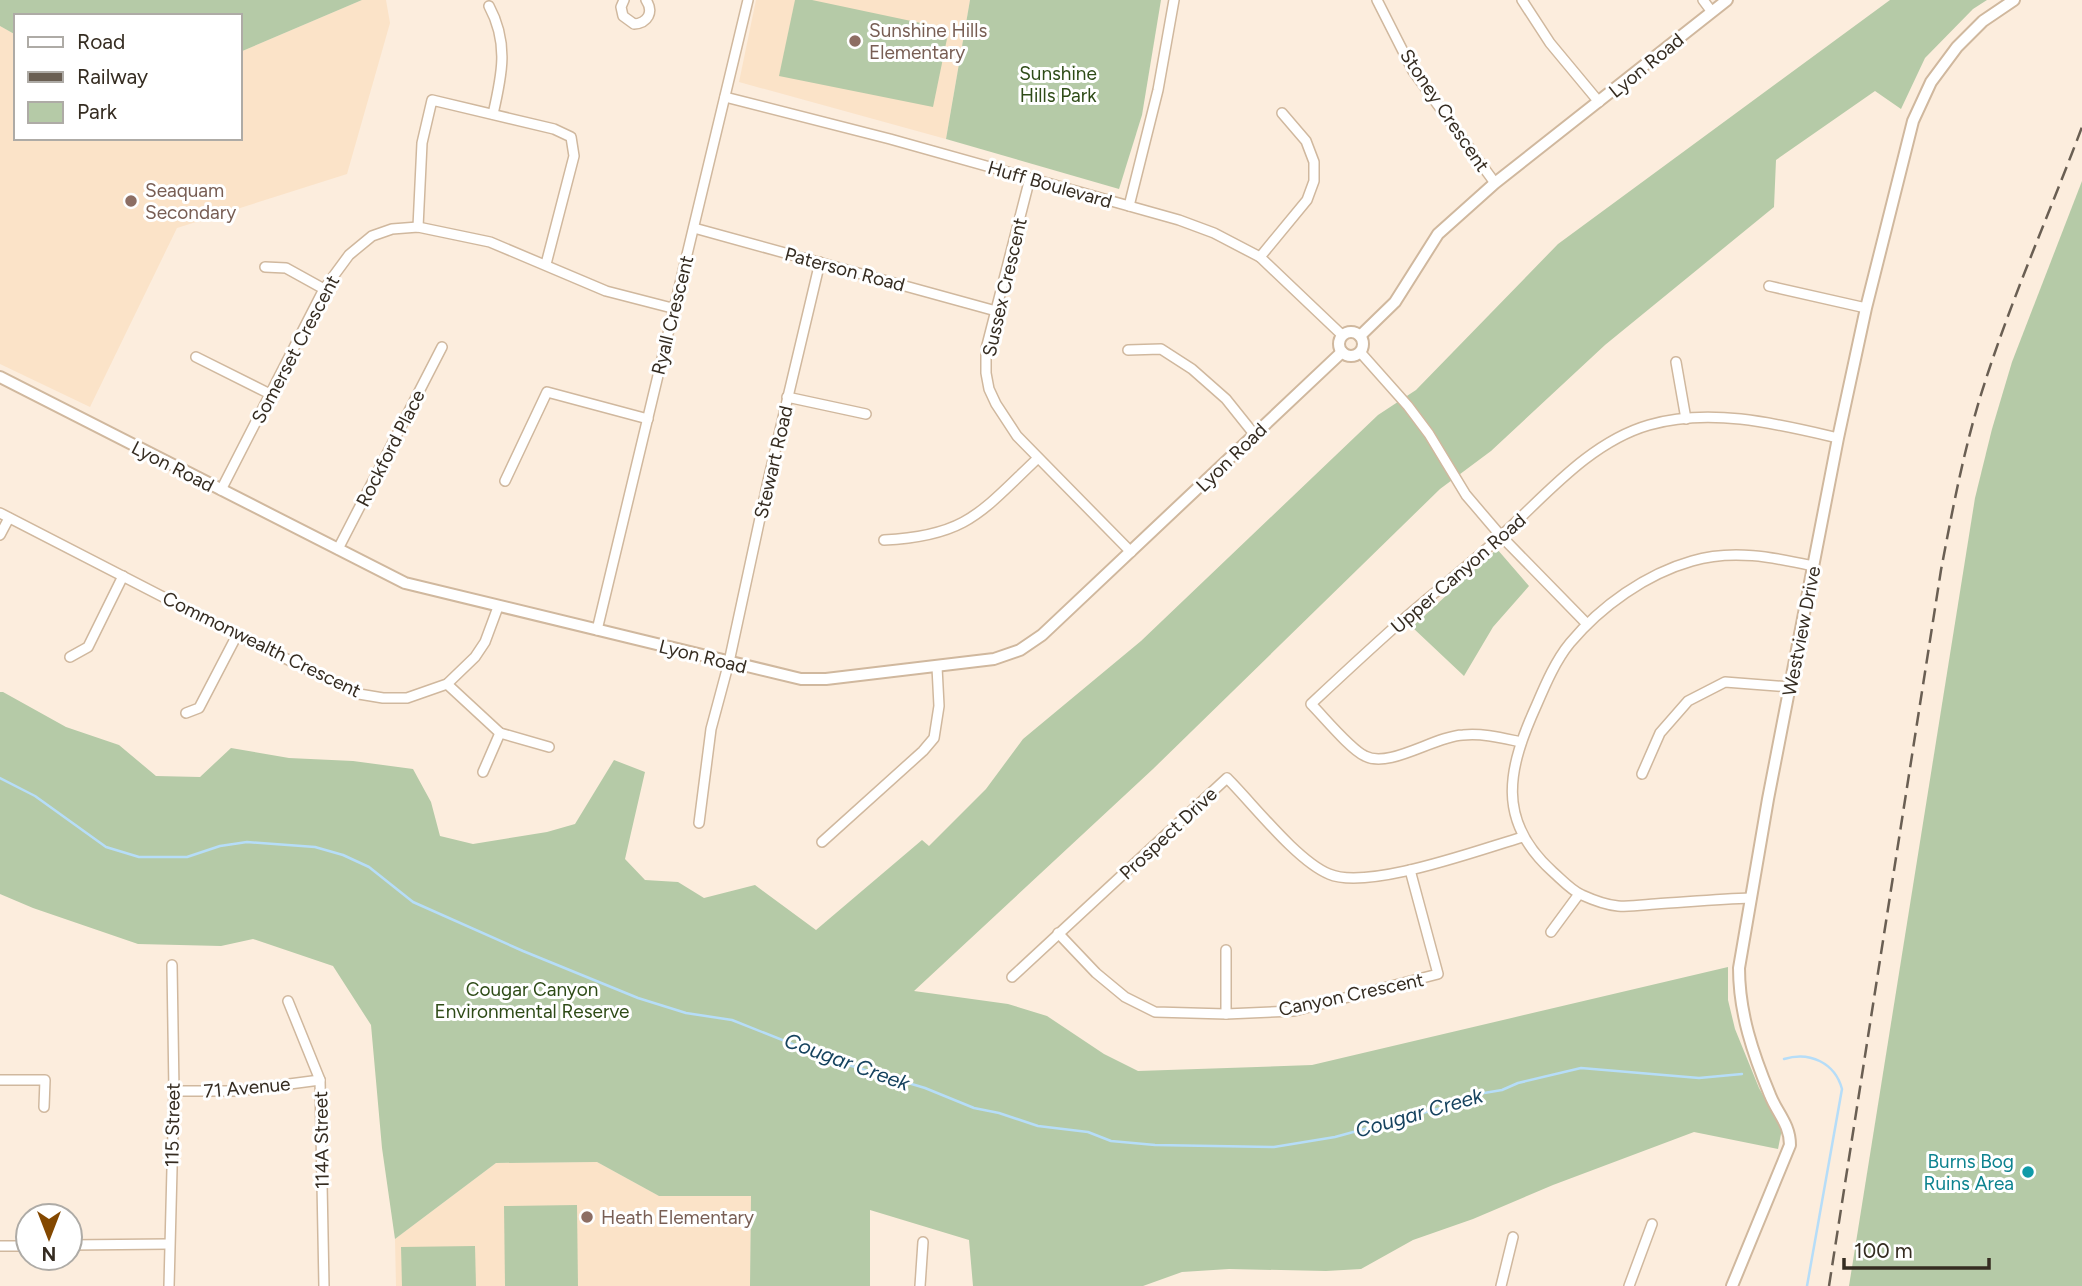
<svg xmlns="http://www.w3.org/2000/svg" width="2082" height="1286" font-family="Figtree,sans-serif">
  <rect width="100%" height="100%" fill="#fceddd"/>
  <g fill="#fbe3c8">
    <polygon points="362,0 386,0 390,23 347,174 177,228 90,407 0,364 0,26 16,35 16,138 240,138 240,52"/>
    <polygon points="756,0 970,0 946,139 739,82"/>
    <polygon points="597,1162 659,1196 751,1196 750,1286 396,1286 395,1239 496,1163"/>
  </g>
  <g fill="#b5caa7">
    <polygon points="0,0 362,0 240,52 240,16 16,16 16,35 0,26"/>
    <polygon points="795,0 812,0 949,29 933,107 779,76"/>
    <polygon points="970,0 1161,0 1142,115 1119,189 946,139"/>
    <polygon points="1890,0 1987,0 1973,9 1925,58 1901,109 1875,91 1776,160 1774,207 1605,345 1491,451 1440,489 1153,769 914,991 1008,1004 1047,1016 1104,1054 1138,1071 1312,1065 1728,967 1728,1000 1735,1029 1759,1088 1782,1129 1778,1149 1694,1132 1553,1185 1473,1219 1413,1240 1361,1269 1326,1271 1229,1269 1182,1272 1143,1286 973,1286 969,1240 870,1210 870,1286 750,1286 751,1196 659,1196 597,1162 496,1163 395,1239 382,1148 371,1025 333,966 253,939 221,946 138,944 33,908 0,894 0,692 3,692 66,727 119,745 156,776 200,777 231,748 289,758 353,761 413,769 431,802 440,836 473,844 547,832 575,824 614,760 645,772 625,859 645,880 678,882 704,898 755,885 816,930 922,840 929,846 986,789 1023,739 1141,641 1378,415 1416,390 1558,244"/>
    <polygon points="2082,181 2082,1286 1849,1286 1975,498 1992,429 2012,362"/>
    <polygon points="1497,549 1529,586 1493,627 1464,676 1412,627"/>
    <polygon points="577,1205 578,1286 505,1286 504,1206"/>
    <polygon points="475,1246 476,1286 402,1286 401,1247"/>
  </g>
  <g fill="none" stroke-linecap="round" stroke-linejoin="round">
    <g stroke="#b6ddf8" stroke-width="2.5">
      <polyline points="0,778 35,796 106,847 139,857 187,857 220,846 247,842 315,847 343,855 369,867 413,902 523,951 638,998 686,1013 732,1020 835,1061 925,1088 974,1108 999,1113 1038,1126 1088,1132 1111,1141 1155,1145 1274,1147 1335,1137 1452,1105 1478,1094 1502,1090 1518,1083 1581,1068 1699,1078 1742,1074"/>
      <path d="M 1784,1059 C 1810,1051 1835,1063 1842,1089 L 1807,1286"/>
    </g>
    <defs>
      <g id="minor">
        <path d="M 624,0 L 621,7 L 623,16 L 634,24 C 648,23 654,12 646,0"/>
        <polyline points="1377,0 1413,71 1495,183"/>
        <polyline points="1522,0 1550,43 1599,102"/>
        <polyline points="1703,0 1712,12"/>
        <path d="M 489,6 C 509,43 502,75 493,114"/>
        <polyline points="725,97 890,139 1179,220 1214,233 1260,257 1342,335"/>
        <polyline points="1030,178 986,349 986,373 989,389 996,404 1017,436 1131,552"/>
        <polyline points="1129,206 1158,90 1174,0"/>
        <polyline points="418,227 422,143 432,100 554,129 571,137 574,156 546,264"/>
        <polyline points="694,228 996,311"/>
        <polyline points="1260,257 1307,200 1314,181 1314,162 1306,141 1282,113"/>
        <polyline points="265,267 286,268 324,289"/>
        <polyline points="1769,286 1866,308"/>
        <polyline points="1128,350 1161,349 1192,369 1226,399 1254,434"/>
        <polyline points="1360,352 1408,406 1429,434 1466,495 1501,536 1587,624"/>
        <polyline points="196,357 270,394"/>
        <polyline points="1676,362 1686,419"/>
        <polyline points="787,397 866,414"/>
        <polyline points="505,481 547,392 648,419"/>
        <polyline points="221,490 324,289 349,255 372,236 392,229 418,227 490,242 606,291 672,308"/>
        <polyline points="0,513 237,635 359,694 383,698 407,698 447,684 475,657 485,642 498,607"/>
        <polyline points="0,535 9,518"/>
        <path d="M 884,540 C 967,536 981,512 1038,458"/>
        <polyline points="338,549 442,347"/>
        <polyline points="597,630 748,0"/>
        <polyline points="70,657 88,647 123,576"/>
        <polyline points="447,684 500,733 549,747"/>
        <polyline points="186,713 199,708 237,635"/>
        <path d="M 1521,742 C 1502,738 1483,733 1463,735 C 1435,736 1389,769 1365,756 C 1350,749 1324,717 1311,704 C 1342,675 1373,646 1405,618 C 1437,590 1471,564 1502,535 C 1546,495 1590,442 1649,425 C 1711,407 1778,424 1838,438"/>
        <polyline points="483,772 500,733"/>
        <polyline points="1642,774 1660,733 1688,701 1725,682 1791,687"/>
        <polyline points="699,823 711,729 729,662 768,481 820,262"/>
        <polyline points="822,842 923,751 934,738 939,706 937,667"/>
        <path d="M 1751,898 C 1719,899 1687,902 1655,904 C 1643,905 1630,907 1618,906 C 1607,905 1593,900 1582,895 C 1572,891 1562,880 1553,872 C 1495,820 1508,768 1537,704 C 1546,683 1556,660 1570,643 C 1601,606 1646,574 1692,561 C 1732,549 1773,557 1813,566"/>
        <polyline points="1551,932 1579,894"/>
        <polyline points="1058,933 1096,973 1125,997 1155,1012 1226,1014 1294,1011 1438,974 1410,870"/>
        <path d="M 1012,977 L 1227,778 C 1253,804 1297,861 1329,874 C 1368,891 1481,849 1523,837"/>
        <polyline points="288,1001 320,1080 324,1286"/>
        <polyline points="1226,1014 1226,950"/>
        <polyline points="0,1080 45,1080 44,1107"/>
        <polyline points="174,1091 236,1091 320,1080"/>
        <polyline points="70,1245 169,1244"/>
        <polyline points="0,1246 28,1246"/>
        <polyline points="169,1286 174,1091 172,965"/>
        <polyline points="920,1286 923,1242"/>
        <polyline points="1501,1286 1513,1237"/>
        <polyline points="1629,1286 1652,1224"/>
      </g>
      <g id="tertiary">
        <circle cx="1351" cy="344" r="12"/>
        <polyline points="1360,336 1395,302 1438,234 1495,183 1727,0"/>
        <polyline points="0,377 405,583 801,679 826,679 994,659 1020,650 1042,635 1342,352"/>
        <path d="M 1732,1286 L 1790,1145 C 1790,1124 1777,1113 1770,1095 C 1753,1054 1739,1013 1739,968 L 1768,799 L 1838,438 L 1866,308 L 1913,121 L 1931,82 L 1957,47 L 1983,21 L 2014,0"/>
      </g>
    </defs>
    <use href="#minor" stroke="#d0b89e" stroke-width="12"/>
    <use href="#tertiary" stroke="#d0b89e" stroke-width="14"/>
    <use href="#minor" stroke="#fff" stroke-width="9"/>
    <use href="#tertiary" stroke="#fff" stroke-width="10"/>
    <path stroke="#6a5f53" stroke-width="2.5" stroke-dasharray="14 7" stroke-linecap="butt" d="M 1829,1286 L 1941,570 C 1953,507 1965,443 1985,382 C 2013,295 2050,212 2082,127"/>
  </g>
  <g fill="#8d6e63" stroke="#fff" stroke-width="2.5">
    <circle cx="855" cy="41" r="7"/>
    <circle cx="131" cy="201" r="7"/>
    <circle cx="587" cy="1217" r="7"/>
  </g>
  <circle fill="#0f9aa8" stroke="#fff" stroke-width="2.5" cx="2028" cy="1172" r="7"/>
  <g text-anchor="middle" stroke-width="6" stroke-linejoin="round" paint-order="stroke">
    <g font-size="19" fill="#785e54" stroke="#fff" text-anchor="start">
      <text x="869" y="37">Sunshine Hills<tspan x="869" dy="22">Elementary</tspan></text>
      <text x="145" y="197">Seaquam<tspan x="145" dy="22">Secondary</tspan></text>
      <text x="601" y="1224">Heath Elementary</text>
    </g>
    <g font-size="19" fill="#352c21" stroke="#fff">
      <text transform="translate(1646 65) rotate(-39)" y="7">Lyon Road</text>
      <text transform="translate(1445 110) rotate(56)" y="7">Stoney Crescent</text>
      <text transform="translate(1050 184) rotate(16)" y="7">Huff Boulevard</text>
      <text transform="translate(845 269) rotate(15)" y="7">Paterson Road</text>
      <text transform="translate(1004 287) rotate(-77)" y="7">Sussex Crescent</text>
      <text transform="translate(672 315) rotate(-76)" y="7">Ryall Crescent</text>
      <text transform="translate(295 349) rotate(-62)" y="7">Somerset Crescent</text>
      <text transform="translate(390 448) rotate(-63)" y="7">Rockford Place</text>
      <text transform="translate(1231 457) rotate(-44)" y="7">Lyon Road</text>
      <text transform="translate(773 462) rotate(-77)" y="7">Stewart Road</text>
      <text transform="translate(173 466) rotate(27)" y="7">Lyon Road</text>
      <text transform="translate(1458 573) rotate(-41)" y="7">Upper Canyon Road</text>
      <text transform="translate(1801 631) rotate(-79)" y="7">Westview Drive</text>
      <text transform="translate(262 644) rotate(26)" y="7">Commonwealth Crescent</text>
      <text transform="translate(703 656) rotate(14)" y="7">Lyon Road</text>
      <text transform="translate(1168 833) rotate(-43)" y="7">Prospect Drive</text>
      <text transform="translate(1351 994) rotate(-12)" y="7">Canyon Crescent</text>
      <text transform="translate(247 1087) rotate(-5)" y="7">71 Avenue</text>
      <text transform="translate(172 1125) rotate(-89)" y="7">115 Street</text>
      <text transform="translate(321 1140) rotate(-91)" y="7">114A Street</text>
    </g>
    <g font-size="19" fill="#2e4b17" stroke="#fff">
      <text x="1058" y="80">Sunshine<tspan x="1058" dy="22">Hills Park</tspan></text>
      <text x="532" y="996">Cougar Canyon<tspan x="532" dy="22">Environmental Reserve</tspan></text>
    </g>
    <g font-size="19" fill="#0d838f" stroke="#fff" text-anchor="end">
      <text x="2014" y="1168">Burns Bog<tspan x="2014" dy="22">Ruins Area</tspan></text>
    </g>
    <g font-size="21" font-style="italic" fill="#16435f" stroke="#fff">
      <text transform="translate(847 1062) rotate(20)" y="7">Cougar Creek</text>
      <text transform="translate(1419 1113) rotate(-16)" y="7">Cougar Creek</text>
    </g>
  </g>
  <rect x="14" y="14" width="228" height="126" fill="#ffffff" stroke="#aeaba6" stroke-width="2"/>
  <rect x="28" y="37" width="35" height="10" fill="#ffffff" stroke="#aeaba6" stroke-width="2"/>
  <text x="77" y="49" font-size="21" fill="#352c21">Road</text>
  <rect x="28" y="72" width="35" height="10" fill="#6a5f53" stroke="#aeaba6" stroke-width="2"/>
  <text x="77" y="84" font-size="21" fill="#352c21">Railway</text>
  <rect x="28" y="102" width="35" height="21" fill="#b5caa7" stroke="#aeaba6" stroke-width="2"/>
  <text x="77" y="119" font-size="21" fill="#352c21">Park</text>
  <g transform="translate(49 1237) rotate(180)"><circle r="33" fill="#ffffff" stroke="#aeaba6" stroke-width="2"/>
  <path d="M0-5L12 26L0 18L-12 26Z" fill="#834800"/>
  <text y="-10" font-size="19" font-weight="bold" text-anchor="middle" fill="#352c21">N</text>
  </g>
  <path d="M1844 1258v10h145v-10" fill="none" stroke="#352c21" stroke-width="3.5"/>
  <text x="1854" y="1258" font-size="21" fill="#352c21" stroke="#ffffff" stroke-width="5" paint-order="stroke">100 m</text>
</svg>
